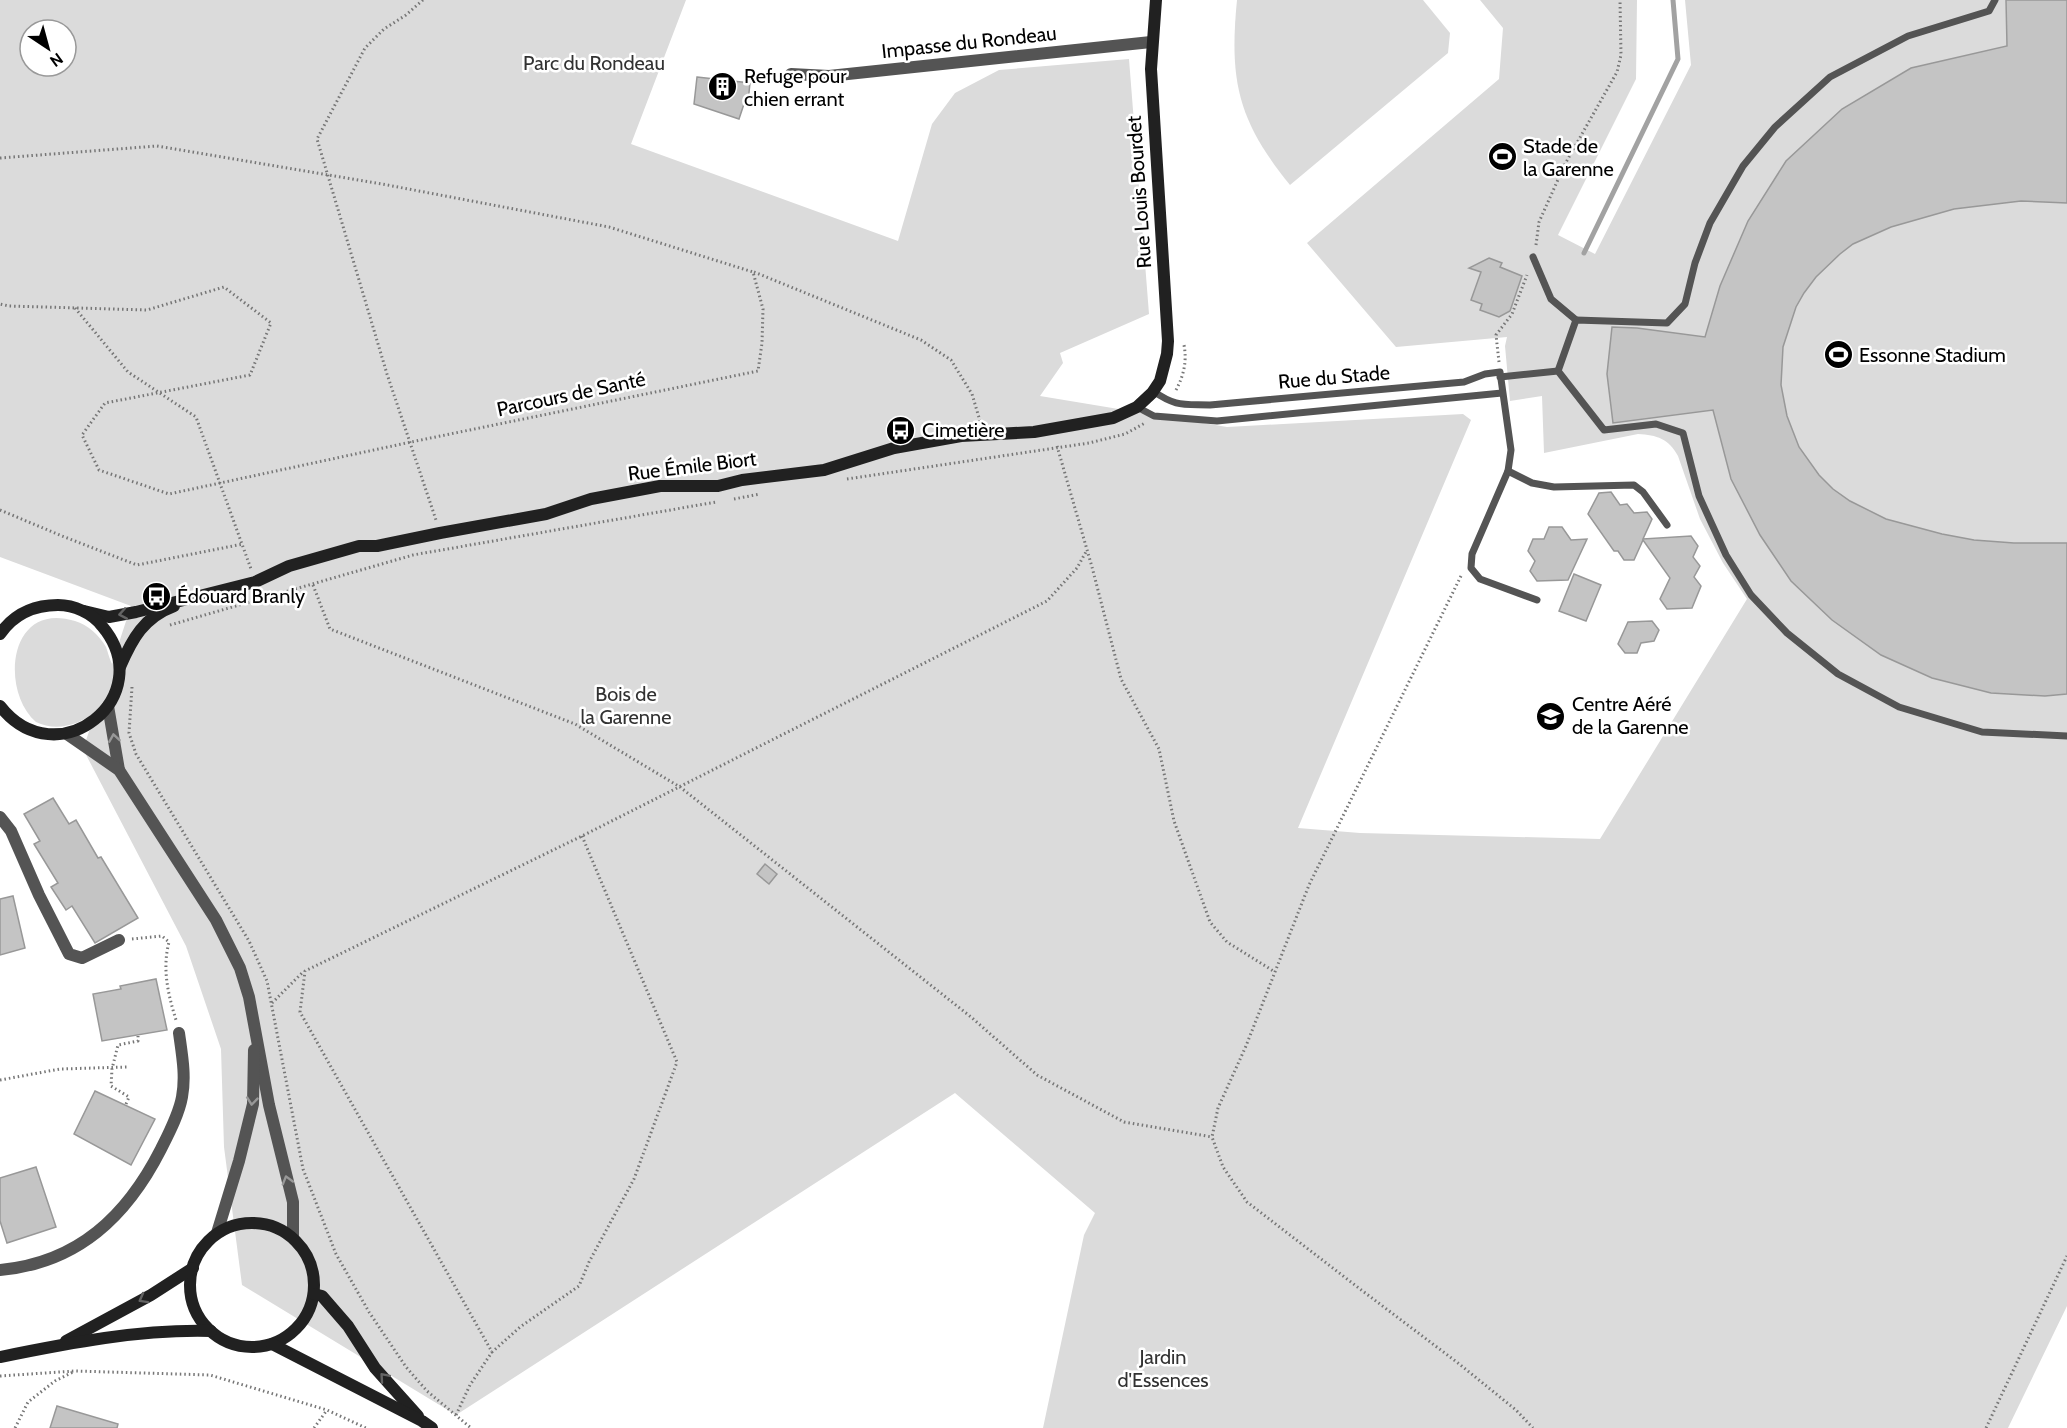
<svg xmlns="http://www.w3.org/2000/svg" width="2067" height="1428" font-family="Cabin,sans-serif">
  <rect width="100%" height="100%" fill="#fff"/>
  <g fill="#dbdbdb" fill-rule="evenodd">
    <path d="M 0,0 L 686,0 L 631,144 L 898,241 L 932,124 L 955,93 L 999,70 L 1129,59 L 1149,314 L 1060,353 L 1063,363 L 1040,396 L 1227,427 L 1463,414 L 1471,420 L 1298,828 L 1360,833 L 1600,839 L 1747,599 L 1723,563 L 1700,519 L 1678,456 C 1669,439 1657,435 1638,434 L 1544,453 L 1542,396 L 1510,401 L 1505,346 L 1507,337 L 1396,347 L 1307,243 L 1499,79 L 1503,28 L 1480,0 L 1637,0 L 1636,79 L 1558,235 L 1595,254 L 1691,65 L 1685,0 L 2067,0 L 2067,1306 L 2008,1428 L 1043,1428 L 1084,1235 L 1095,1213 L 955,1093 L 456,1415 L 242,1285 L 224,1147 L 221,1049 L 186,946 L 83,749 L 96,711 C 80,725 56,732 36,722 C 0,691 8,600 75,621 C 88,625 99,635 106,647 C 108,652 109,658 112,664 L 131,606 L 0,557 ZM 30,30 L 66,30 L 66,66 L 30,66 Z"/>
    <path d="M 1237,0 L 1423,0 L 1450,33 L 1448,53 L 1290,185 C 1238,121 1229,81 1237,0 Z"/>
  </g>
  <g fill="none" stroke-linecap="round" stroke-linejoin="round">
    <polyline stroke="#a2a2a2" stroke-width="5" points="1584,253 1678,59 1673,0"/>
  </g>
  <g fill="#c4c4c4" stroke="#989898" stroke-width="1.5">
    <polygon points="2006,0 2067,0 2067,203 2021,201 1954,209 1891,227 1853,244 1840,254 1816,277 1804,293 1796,307 1783,347 1781,385 1787,416 1799,447 1819,475 1833,489 1850,501 1886,519 1942,534 1974,540 2014,543 2067,543 2067,694 2045,696 1991,693 1932,678 1881,655 1832,620 1791,581 1760,535 1731,479 1713,410 1613,423 1607,374 1612,327 1637,328 1705,337 1720,286 1748,221 1786,161 1842,109 1911,68 2007,46"/>
    <polygon points="697,77 750,83 748,102 745,101 739,119 694,104"/>
    <polygon points="1489,258 1502,263 1500,267 1522,276 1510,311 1499,317 1480,310 1482,304 1471,300 1481,272 1469,268"/>
    <polygon points="1611,492 1620,505 1627,504 1634,513 1647,512 1652,519 1643,539 1691,536 1698,546 1693,557 1700,566 1694,577 1701,586 1692,608 1667,609 1660,599 1670,578 1643,540 1634,560 1624,560 1618,551 1614,551 1588,514 1599,493"/>
    <polygon points="1549,527 1562,527 1571,540 1587,539 1568,580 1537,581 1530,571 1535,561 1528,551 1533,539 1544,539"/>
    <polygon points="1574,574 1601,585 1586,621 1559,611"/>
    <polygon points="1652,621 1659,630 1654,641 1641,643 1637,653 1625,653 1618,644 1628,622"/>
    <polygon points="53,798 69,824 76,820 98,858 101,857 138,918 95,943 72,906 66,910 51,887 58,883 34,844 40,841 24,814"/>
    <polygon points="765,864 777,874 769,884 757,874"/>
    <polygon points="13,896 25,948 0,955 0,899"/>
    <polygon points="156,979 167,1030 102,1041 93,994 121,989 120,986"/>
    <polygon points="95,1091 155,1119 131,1165 74,1134"/>
    <polygon points="36,1167 56,1227 7,1243 0,1221 0,1178"/>
    <polygon points="57,1406 118,1424 117,1428 50,1428"/>
  </g>
  <g fill="none" stroke-linecap="round" stroke-linejoin="round">
    <g stroke="#767676" stroke-width="3" stroke-dasharray="1.5 3" stroke-linecap="butt">
      <polyline points="423,0 406,15 384,29 365,48 317,139 387,374 436,520"/>
      <polyline points="0,158 157,146 382,184 609,227 753,272 763,309 762,343 758,371 411,442 169,494 99,470 82,435 105,403 250,375 271,323 224,287 147,310 9,306 0,304"/>
      <polyline points="1536,245 1539,222 1565,164 1617,72 1621,55 1620,0"/>
      <polyline points="754,272 921,340 951,360 972,394 980,421"/>
      <polyline points="75,308 128,372 196,417 251,569"/>
      <polyline points="1499,362 1496,335 1512,314 1527,275"/>
      <path d="M 1176,390 C 1184,375 1187,361 1184,345"/>
      <polyline points="1057,446 1092,567 1121,679 1159,749 1174,821 1210,922 1227,942 1275,972"/>
      <polyline points="847,479 1089,443 1125,434 1145,423"/>
      <polyline points="734,499 760,494"/>
      <polyline points="0,510 62,536 137,565 243,544"/>
      <polyline points="1461,576 1309,885 1246,1046 1218,1108 1212,1137 1223,1167 1247,1202 1364,1292 1458,1363 1516,1410 1533,1428"/>
      <polyline points="313,585 330,629 575,724 680,787 971,1017 1037,1075 1124,1122 1212,1137"/>
      <polyline points="170,625 413,555 716,502"/>
      <polyline points="132,687 129,733 136,754 249,941 267,981 303,1169 336,1254 369,1312 406,1367 427,1391 471,1428"/>
      <polyline points="582,836 677,1062 634,1179 589,1262 579,1286 520,1327 492,1352 300,1012 305,971 582,836 1047,601 1077,568 1087,550"/>
      <path d="M 132,939 L 162,936 L 169,942 C 162,969 168,994 176,1020"/>
      <polyline points="272,1003 303,972"/>
      <polyline points="0,1080 60,1069 127,1067"/>
      <polyline points="126,1104 129,1097 111,1086 112,1069 118,1045 138,1041 138,1036"/>
      <polyline points="0,1376 75,1371 210,1375 327,1410 366,1428"/>
      <polyline points="456,1415 470,1385 492,1352"/>
      <polyline points="15,1428 28,1402 55,1381 73,1372"/>
      <polyline points="314,1428 327,1410"/>
      <polyline points="1986,1428 2067,1256"/>
    </g>
    <g stroke="#545454" stroke-width="7">
      <polyline points="1533,257 1551,299 1576,320"/>
      <polyline points="1558,371 1576,320 1667,323 1685,304 1695,263 1710,223 1743,166 1775,127 1830,77 1908,36 1989,11 1995,0"/>
      <polyline points="1500,377 1558,371 1604,430 1656,424 1683,433 1699,496 1726,555 1751,595 1787,633 1838,674 1899,707 1982,732 2067,736"/>
      <path d="M 1153,391 C 1176,407 1183,404 1210,405 L 1464,382 L 1485,374 L 1500,372 L 1511,450 L 1508,471 L 1472,554 L 1471,568 L 1480,579 L 1537,600"/>
      <polyline points="1137,407 1154,416 1217,421 1502,393"/>
      <polyline points="1508,471 1532,483 1554,487 1634,485 1643,492 1667,525"/>
    </g>
    <g stroke="#545454" stroke-width="12">
      <polyline points="791,74 829,76 1151,42"/>
      <polyline points="108,706 119,770"/>
      <polyline points="67,734 119,770 216,920 240,968 249,997 269,1105 293,1202 293,1237"/>
      <polyline points="0,817 11,831 39,895 69,954 82,958 119,940"/>
      <polyline points="217,1233 239,1161 253,1104 254,1050"/>
      <path d="M 0,1270 C 78,1263 127,1216 161,1149 C 169,1133 179,1114 182,1097 C 186,1076 182,1055 179,1033"/>
    </g>
    <g stroke="#212121" stroke-width="12">
      <polyline points="84,611 109,617 136,612 255,582 289,566 359,546 377,546 440,533 546,514 591,499 660,486 718,486 742,480 824,470 894,448 961,436 1034,432 1113,418 1137,407 1152,393 1160,381 1167,354 1168,341 1151,69 1156,0"/>
      <path d="M 0,634 C 14,614 34,605 58,605 C 74,605 92,613 102,626 C 161,696 57,779 0,706"/>
      <path d="M 120,667 C 132,639 144,617 174,606"/>
      <circle cx="252" cy="1285" r="62"/>
      <polyline points="314,1294 322,1296 348,1326 375,1368 418,1416"/>
      <polyline points="66,1341 151,1295 193,1268"/>
      <polyline points="272,1344 422,1421 432,1428"/>
      <path d="M 0,1357 C 69,1343 140,1329 211,1331"/>
    </g>
  </g>
  <defs><path id="oneway-chevron" d="M-2-3.5L2.5 0L-2 3.5" fill="none" stroke-width="1.6" stroke-linecap="round" stroke-linejoin="round" transform="scale(1.5)"/></defs>
  <g stroke="#646464">
    <use href="#oneway-chevron" transform="translate(123 614) rotate(170)"/>
    <use href="#oneway-chevron" transform="translate(143 1299) rotate(151)"/>
    <use href="#oneway-chevron" transform="translate(384 1377) rotate(-131)"/>
  </g>
  <g stroke="#989898">
    <use href="#oneway-chevron" transform="translate(114 738) rotate(-99)"/>
    <use href="#oneway-chevron" transform="translate(252 1101) rotate(96)"/>
    <use href="#oneway-chevron" transform="translate(287 1180) rotate(-106)"/>
  </g>
  <defs>
    <symbol id="building-disc" viewBox="-11 -11 22 22"><circle r="9.5" fill="#000" stroke="#fff"/><path d="M-4-6H4V6H1V3H-1V6H-4ZM-2.5-4.3h1.7v1.8h-1.7ZM.8-4.3h1.7v1.8H.8ZM-2.5-1h1.7V.8h-1.7ZM.8-1h1.7V.8H.8Z" fill="#fff"/></symbol>
    <symbol id="stadium-disc" viewBox="-11 -11 22 22"><circle r="9.5" fill="#000" stroke="#fff"/><path d="M0-5a6.5 5 0 1 0 0 10a6.5 5 0 1 0 0-10ZM-3.5-1.8h7v3.6h-7Z" fill="#fff"/></symbol>
    <symbol id="bus-disc" viewBox="-11 -11 22 22"><circle r="9.5" fill="#000" stroke="#fff"/><path d="M-5-6H5V4H4V6H2V4H-2V6H-4V4H-5ZM-3.5-4V0h7V-4ZM-3.5 1.2v1.5H-2V1.2ZM2 1.2v1.5H3.5V1.2Z" fill="#fff"/></symbol>
    <symbol id="school-disc" viewBox="-11 -11 22 22"><circle r="9.5" fill="#000" stroke="#fff"/><path d="M0-5L7-2L0 1L-7-2ZM-4 1L0 2.5L4 1V4Q0 6-4 4Z" fill="#fff"/></symbol>
  </defs>
  <g fill-rule="evenodd">
    <use href="#building-disc" x="706" y="70" width="33" height="33"/>
    <use href="#stadium-disc" x="1486" y="140" width="33" height="33"/>
    <use href="#stadium-disc" x="1822" y="338" width="33" height="33"/>
    <use href="#bus-disc" x="884" y="414" width="33" height="33"/>
    <use href="#bus-disc" x="140" y="580" width="33" height="33"/>
    <use href="#school-disc" x="1534" y="700" width="33" height="33"/>
  </g>
  <g text-anchor="middle" stroke-width="5" stroke-linejoin="round" paint-order="stroke">
    <g font-size="20" fill="#000" stroke="#fff">
      <text transform="translate(969 42) rotate(-6)" y="7">Impasse du Rondeau</text>
      <text transform="translate(1139 192) rotate(-94)" y="7">Rue Louis Bourdet</text>
      <text transform="translate(1334 377) rotate(-5)" y="7">Rue du Stade</text>
      <text transform="translate(571 394) rotate(-12)" y="7">Parcours de Santé</text>
      <text transform="translate(692 466) rotate(-7)" y="7">Rue Émile Biort</text>
    </g>
    <g font-size="20" fill="#323232" stroke="#fff">
      <text x="594" y="70">Parc du Rondeau</text>
      <text x="626" y="701">Bois de<tspan x="626" dy="23">la Garenne</tspan></text>
      <text x="1163" y="1364">Jardin<tspan x="1163" dy="23">d'Essences</tspan></text>
    </g>
    <g font-size="20" fill="#000" stroke="#fff" text-anchor="start">
      <text x="744" y="83">Refuge pour<tspan x="744" dy="23">chien errant</tspan></text>
      <text x="1523" y="153">Stade de<tspan x="1523" dy="23">la Garenne</tspan></text>
      <text x="1859" y="362">Essonne Stadium</text>
      <text x="922" y="437">Cimetière</text>
      <text x="177" y="603">Édouard Branly</text>
      <text x="1572" y="711">Centre Aéré<tspan x="1572" dy="23">de la Garenne</tspan></text>
    </g>
  </g>
  <g transform="translate(48 48) rotate(144)"><circle r="28" fill="#ffffff" stroke="#999999" stroke-width="1.5"/>
  <path d="M0-4.5L10 22L0 15L-10 22Z" fill="#000000"/>
  <text y="-9" font-size="16" font-weight="bold" text-anchor="middle" fill="#000000">N</text>
  </g>
</svg>
